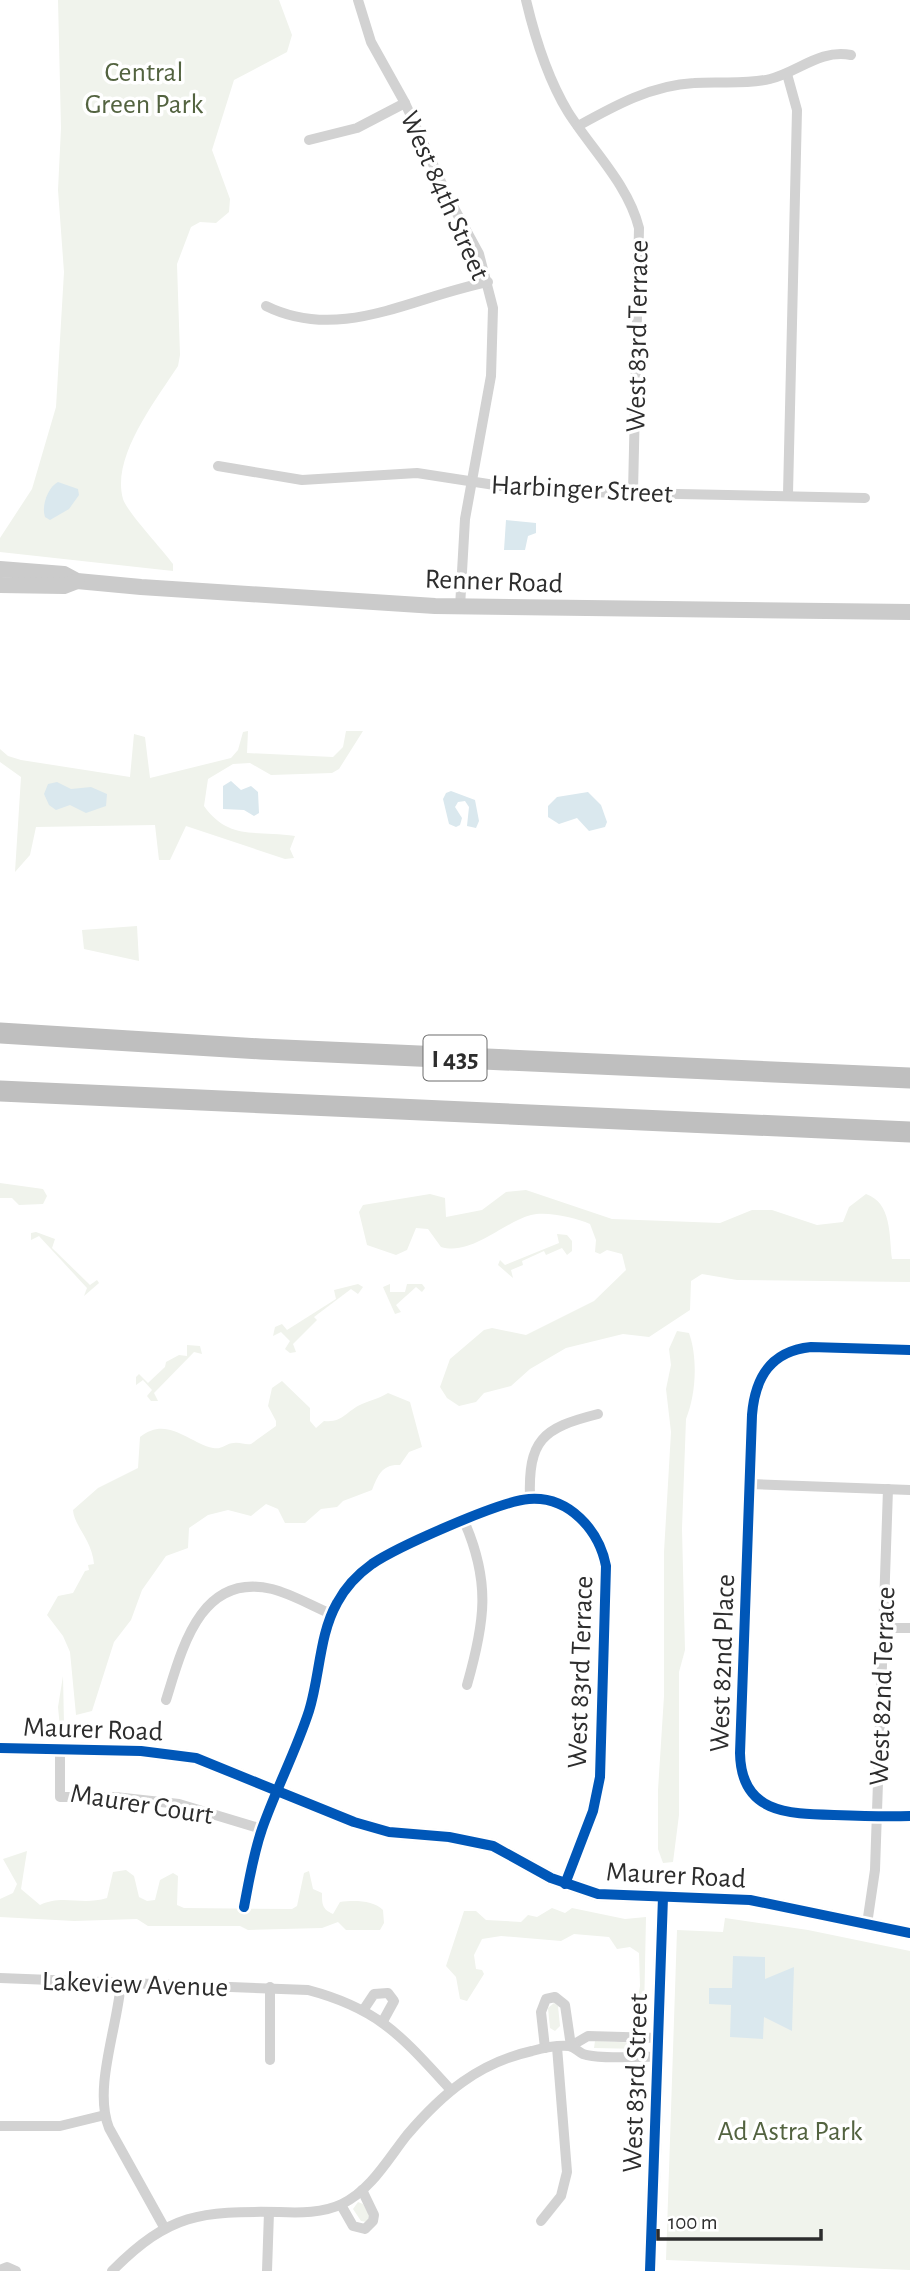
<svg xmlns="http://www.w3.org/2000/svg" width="910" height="2271" font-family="'Alegreya Sans',sans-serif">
  <rect width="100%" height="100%" fill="#fff"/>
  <g fill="#f0f3ec">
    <path d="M 58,0 L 279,0 L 292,35 L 287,52 L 234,80 L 212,150 L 230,199 L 229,212 L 216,223 L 200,222 L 191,227 L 177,264 L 180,355 L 178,366 C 156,400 111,457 123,499 C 127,512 163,550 173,564 L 173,571 L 0,552 L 0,538 L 32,489 L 56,407 L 64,272 L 58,190 L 61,128 Z"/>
    <path d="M 248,731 L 247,753 L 333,757 L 343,747 L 346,731 L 363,731 L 339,769 L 332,773 L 271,775 L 250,763 L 233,764 L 208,779 L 204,806 C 229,841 256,830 295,836 L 290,849 L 294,858 L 285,859 L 186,826 L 170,860 L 159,860 L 155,825 L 36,827 L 30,855 L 15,872 L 21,777 L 0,762 L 0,749 L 8,756 L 21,760 L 130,777 L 134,734 L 145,737 L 150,778 L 231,758 L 238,750 L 243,732 Z"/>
    <polygon points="137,926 139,961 84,949 82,930"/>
    <polygon points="0,1183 43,1189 47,1196 43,1204 19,1205 12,1198 0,1198"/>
    <path d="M 526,1190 L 612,1219 L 720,1223 L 752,1210 L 772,1210 L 817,1225 L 843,1222 L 849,1207 L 866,1194 C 892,1203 889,1235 892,1259 L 910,1259 L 910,1282 L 737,1280 L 702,1274 L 691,1281 L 690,1310 L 649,1337 L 623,1334 L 566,1348 L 530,1369 L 511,1386 L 484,1393 L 476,1402 L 459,1406 L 447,1398 L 440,1387 L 450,1359 L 484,1330 L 492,1328 L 526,1335 L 594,1301 L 626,1270 L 622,1254 L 607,1250 L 600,1254 L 595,1252 L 596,1240 L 590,1224 C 575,1218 548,1211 531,1215 C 502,1223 472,1256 441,1247 L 428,1229 L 416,1228 L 407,1250 L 396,1255 L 367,1245 L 359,1212 L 363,1205 L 430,1194 L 445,1198 L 446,1217 L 482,1210 L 506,1192 Z"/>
    <polygon points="36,1232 55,1239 52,1248 90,1285 97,1280 99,1283 84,1296 87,1288 39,1236 31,1240 31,1233"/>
    <polygon points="557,1234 567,1235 572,1241 572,1251 567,1255 562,1248 546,1255 544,1251 522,1261 523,1265 511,1270 513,1278 498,1265 500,1260 505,1265 559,1243"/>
    <polygon points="358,1284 363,1287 358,1294 351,1289 314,1317 317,1320 293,1344 296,1352 290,1353 285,1349 290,1341 281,1332 273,1336 275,1327 282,1324 287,1330 336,1299 334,1290"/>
    <polygon points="390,1284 390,1292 405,1292 407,1284 422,1284 425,1288 422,1292 416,1287 396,1305 401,1312 395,1314 383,1287"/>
    <path d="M 677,1331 L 689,1333 C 698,1358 696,1395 686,1419 L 682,1529 L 685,1650 L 679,1672 L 679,1815 L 673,1862 L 663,1863 L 658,1849 L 658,1790 L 664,1696 L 664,1552 L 671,1432 L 666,1389 L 671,1365 L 669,1349 Z"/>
    <polygon points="187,1345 200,1346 202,1354 194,1352 154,1393 158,1401 151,1401 147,1396 152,1390 143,1380 136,1385 136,1377 139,1374 148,1383 165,1367 166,1362 179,1355 187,1356"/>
    <path d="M 282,1381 L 310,1408 L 310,1421 L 316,1428 L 324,1421 C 343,1423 346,1411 362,1404 C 373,1399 376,1400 388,1393 L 410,1402 L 422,1447 L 409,1452 L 400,1465 C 382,1464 378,1475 372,1490 L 343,1501 L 337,1507 L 321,1509 L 305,1523 L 285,1523 L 278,1509 L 266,1504 L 251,1516 L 228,1510 L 208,1515 L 189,1528 L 188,1548 L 166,1556 L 142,1590 L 131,1620 L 114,1642 L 92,1711 L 76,1715 L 70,1652 L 63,1636 L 47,1615 L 58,1596 L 73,1593 L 85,1571 L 89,1570 L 88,1565 L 94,1564 C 92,1540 74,1526 73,1510 L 98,1488 L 138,1468 L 140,1437 C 167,1415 189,1443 213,1448 C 222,1450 226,1443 234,1443 C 240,1442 245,1445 251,1444 L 276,1426 L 276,1421 L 268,1406 L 272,1388 Z"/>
    <polygon points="63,1676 64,1725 60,1728 58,1707"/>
    <path d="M 27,1851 L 21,1889 L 40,1905 C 63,1894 81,1906 107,1898 L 113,1872 L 126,1870 L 134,1876 L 139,1897 L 147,1901 L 155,1900 L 160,1880 L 173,1873 L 178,1876 L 177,1905 L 184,1908 L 292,1909 L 297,1906 L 304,1873 L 309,1871 L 313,1889 L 322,1893 C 322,1904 322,1909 333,1914 L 340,1902 C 353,1900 374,1900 383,1910 L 384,1923 L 380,1930 L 346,1930 L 338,1922 L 322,1928 L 248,1930 L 240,1926 L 148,1926 L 137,1919 L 74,1921 L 0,1917 L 0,1899 L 13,1893 L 17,1884 L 3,1859 Z"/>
    <polygon points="552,1908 565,1913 572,1908 625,1919 646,1917 644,2014 639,2017 635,2015 640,1986 639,1953 630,1947 617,1949 609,1937 574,1934 561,1941 501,1936 482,1939 474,1955 476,1969 482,1970 484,1974 467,2001 460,1999 456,1977 446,1966 464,1911 476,1911 486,1920 521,1922 528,1915 537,1917"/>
    <polygon points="725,1918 808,1930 910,1951 910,2270 666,2260 677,1930 723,1932"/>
    <polygon points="554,2003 558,2006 560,2026 555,2031 550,2028 548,2008"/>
    <polygon points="595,2041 641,2043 643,2045 640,2049 594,2048"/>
    <polygon points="358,2202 363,2204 370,2216 367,2222 361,2221 353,2209"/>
  </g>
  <g fill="#dae8ee">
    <path d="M 58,482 L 78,489 L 79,495 L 69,509 L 50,520 L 45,517 C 41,506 48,487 58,482 Z"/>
    <polygon points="506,520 536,523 536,533 528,536 525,550 504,550"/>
    <polygon points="231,781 241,790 251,786 258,792 259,813 254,816 244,810 223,809 223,786"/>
    <polygon points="57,782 71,789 91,787 107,794 106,806 86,813 70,805 56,810 49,805 44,794 48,784"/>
    <polygon points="451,791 475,800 479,821 476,828 467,826 469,807 465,801 458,802 455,807 462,818 460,825 456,827 449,824 443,799 446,793"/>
    <polygon points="588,792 601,805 607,822 605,827 589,831 577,818 559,824 548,817 548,806 557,797"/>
    <polygon points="733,1956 765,1957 765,1979 794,1967 792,2031 764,2017 763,2039 730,2037 731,2005 709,2004 709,1988 732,1988"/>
  </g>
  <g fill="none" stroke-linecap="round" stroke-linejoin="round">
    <g stroke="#d2d2d2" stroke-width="10">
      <polyline points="358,0 371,42 405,103 448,197 479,254 493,308 491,376 465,519 460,607"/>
      <path d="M 526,0 C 535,38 548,79 568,112 C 592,150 628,184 639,228 L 633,492"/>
      <polyline points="787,74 797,110 788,494"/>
      <path d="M 578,126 C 614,106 652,85 694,83 C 719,81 744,85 770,79 C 798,72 820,49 851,55"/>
      <polyline points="309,140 357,128 405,103"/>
      <path d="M 266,306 C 341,343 414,296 488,282"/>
      <polyline points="218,466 302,480 417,473 533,491 865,498"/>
      <path d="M 910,1350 L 811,1347 C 771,1351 755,1377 752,1415 L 740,1753 C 741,1813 787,1814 834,1815 C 859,1816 885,1817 910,1816"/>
      <polyline points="750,1484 910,1490"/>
      <path d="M 530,1499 C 528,1440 542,1428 598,1414"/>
      <path d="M 464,1521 C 491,1582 485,1622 467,1685"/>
      <polyline points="884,1628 910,1628"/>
      <path d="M 166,1700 C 182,1649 200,1572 272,1589 C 292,1594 312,1606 331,1614"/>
      <polyline points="60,1750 60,1797 115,1797 179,1804 262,1829"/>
      <path d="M 244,1907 C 249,1881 253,1855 262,1829 C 276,1789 296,1751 309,1711 C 320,1676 319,1635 337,1603 C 345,1588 358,1574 372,1564 C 397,1547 500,1501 529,1499 C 569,1496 599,1530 606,1566 L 600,1777 L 593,1811 L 565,1884"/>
      <polyline points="867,1924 875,1870 888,1489"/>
      <path d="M 0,1978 L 308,1990 C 380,2009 402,2037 450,2089"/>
      <path d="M 121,1982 C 118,2026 93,2088 109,2128 L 164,2227"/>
      <polyline points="364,2009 374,1994 388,1993 394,2001 383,2021"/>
      <polyline points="571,2046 588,2036 658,2038"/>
      <polyline points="545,2048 541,2012 546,1999 555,1997 565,2005 571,2046"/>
      <polyline points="270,2060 270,1987"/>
      <polyline points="0,2126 60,2126 105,2115"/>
      <polyline points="341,2205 353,2226 365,2229 373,2221 374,2215 362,2190"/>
      <polyline points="541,2221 561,2196 567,2172 557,2047"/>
      <polyline points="0,2270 7,2267 16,2271"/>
      <path d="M 112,2271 C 170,2213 200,2211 279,2212 C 300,2213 323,2213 342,2204 C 371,2190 388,2159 407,2135 C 442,2094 478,2063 532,2051 C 543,2048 558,2045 569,2046 C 575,2047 578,2052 583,2054 C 600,2060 637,2056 657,2057"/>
      <polyline points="267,2271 269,2212"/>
    </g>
    <g stroke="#d2d2d2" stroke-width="14">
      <polyline points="0,1748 141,1751 196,1758 354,1822 389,1832 449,1837 493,1846 551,1878 598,1894 750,1900 910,1933"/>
      <polyline points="650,2271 663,1897"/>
    </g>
    <g stroke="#cbcbcb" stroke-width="16">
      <polyline points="0,569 64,574 77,581 141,587 435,606 910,612"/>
      <polyline points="0,585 64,586 77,581"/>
    </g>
    <g stroke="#bfbfbf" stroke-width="21">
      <polyline points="0,1033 261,1049 910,1078"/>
      <polyline points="0,1091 910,1132"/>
    </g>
    <defs>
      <g id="cycleway">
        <path d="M 910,1350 L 811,1347 C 771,1351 755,1377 752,1415 L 740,1753 C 741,1813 787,1814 834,1815 C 859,1816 885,1817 910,1816"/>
        <polyline points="0,1748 141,1751 196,1758 354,1822 389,1832 449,1837 493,1846 551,1878 598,1894 750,1900 910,1933"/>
        <path d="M 244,1907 C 249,1881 253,1855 262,1829 C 276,1789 296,1751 309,1711 C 320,1676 319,1635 337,1603 C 345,1588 358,1574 372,1564 C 397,1547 500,1501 529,1499 C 569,1496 599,1530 606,1566 L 600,1777 L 593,1811 L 565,1884"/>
        <polyline points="650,2271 663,1897"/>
      </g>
    </defs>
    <use href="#cycleway" stroke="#fff" stroke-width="15"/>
    <use href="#cycleway" stroke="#0057b8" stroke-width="10"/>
  </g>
  <g text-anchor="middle" stroke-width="7" stroke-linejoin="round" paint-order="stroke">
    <rect fill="#fff" stroke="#6c6c6c" stroke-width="2" x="423.5" y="1035.5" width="63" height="45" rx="5"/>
    <g font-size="26" font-weight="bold" fill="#2d2d2d">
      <text x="455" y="1067">I 435</text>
    </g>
    <g font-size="28" fill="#536340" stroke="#fff">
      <text x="144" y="81">Central<tspan x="144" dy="32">Green Park</tspan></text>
      <text x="790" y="2140">Ad Astra Park</text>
    </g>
    <g font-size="28" fill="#2d2d2d" stroke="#fff">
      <text transform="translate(446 195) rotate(66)" y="10">West 84th Street</text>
      <text transform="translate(636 336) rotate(-89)" y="10">West 83rd Terrace</text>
      <text transform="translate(582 488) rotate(3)" y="10">Harbinger Street</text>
      <text transform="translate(494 580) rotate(2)" y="10">Renner Road</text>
      <text transform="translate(721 1663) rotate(-88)" y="10">West 82nd Place</text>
      <text transform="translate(579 1672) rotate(-88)" y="10">West 83rd Terrace</text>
      <text transform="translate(881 1686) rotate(-88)" y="10">West 82nd Terrace</text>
      <text transform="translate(93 1728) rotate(2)" y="10">Maurer Road</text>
      <text transform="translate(142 1803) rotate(9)" y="10">Maurer Court</text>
      <text transform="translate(676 1874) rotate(3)" y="10">Maurer Road</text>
      <text transform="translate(135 1983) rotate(2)" y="10">Lakeview Avenue</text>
      <text transform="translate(634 2083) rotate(-88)" y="10">West 83rd Street</text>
    </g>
  </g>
  <path d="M658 2229v10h163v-10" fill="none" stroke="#2d2d2d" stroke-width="3.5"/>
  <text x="668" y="2229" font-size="21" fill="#2d2d2d" stroke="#ffffff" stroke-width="5" paint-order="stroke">100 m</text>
</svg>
